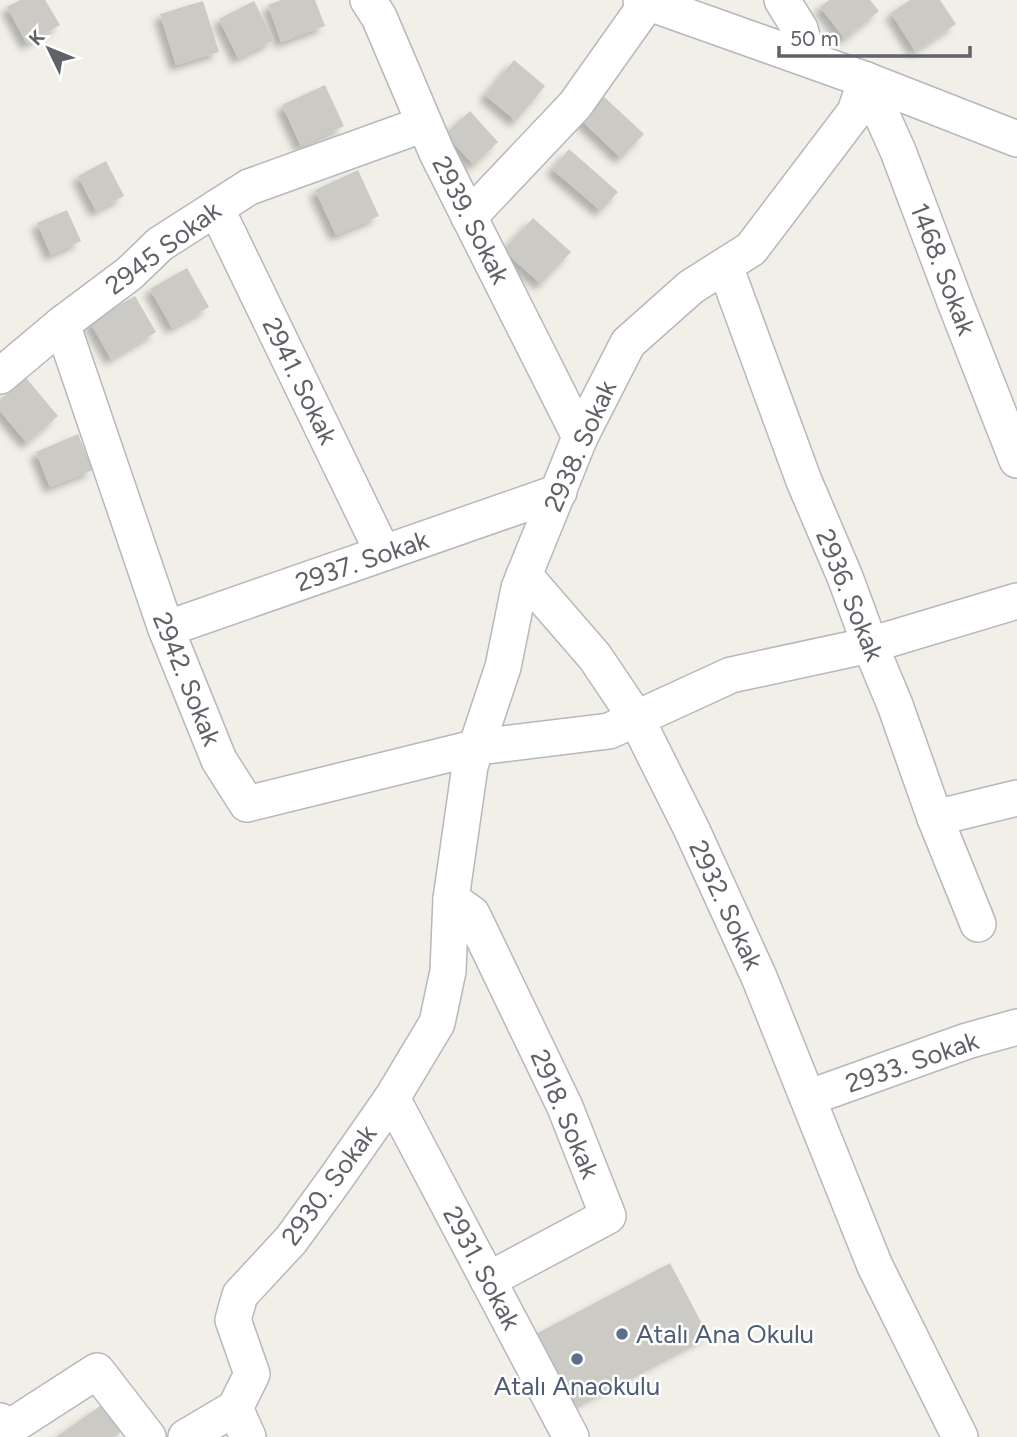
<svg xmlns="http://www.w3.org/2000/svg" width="1017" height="1437" font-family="Figtree,sans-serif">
  <defs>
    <filter id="shadow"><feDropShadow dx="-6" dy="6" stdDeviation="3.5" flood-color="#0004"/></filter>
  </defs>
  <rect width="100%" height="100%" fill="#f1efe8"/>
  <g fill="#cccac5" filter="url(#shadow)">
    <polygon points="20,0 45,0 60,25 27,44 7,7"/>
    <polygon points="281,0 315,0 325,26 281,42 268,5"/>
    <polygon points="829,0 870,0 879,11 845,39 820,7"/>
    <polygon points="910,0 940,0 956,24 915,51 891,13"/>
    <polygon points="203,1 219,52 176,65 160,14"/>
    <polygon points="254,1 274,40 238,58 219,19"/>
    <polygon points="514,60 545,86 516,121 485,95"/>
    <polygon points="325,85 344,126 301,146 282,105"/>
    <polygon points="601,94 644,134 621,158 579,118"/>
    <polygon points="470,111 498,142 474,165 445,134"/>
    <polygon points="569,149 618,192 601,211 552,169"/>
    <polygon points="106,161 124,196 96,211 78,176"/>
    <polygon points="358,170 379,216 336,235 315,190"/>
    <polygon points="67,210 81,241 51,255 37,223"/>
    <polygon points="533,218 571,252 541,284 503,250"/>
    <polygon points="187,268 209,307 172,328 150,289"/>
    <polygon points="135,296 156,332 111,359 90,322"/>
    <polygon points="26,378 58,416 27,443 0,411 0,400"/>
    <polygon points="78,434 93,470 50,487 36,452"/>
    <polygon points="670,1263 708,1335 574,1406 536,1334"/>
    <polygon points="100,1406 104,1411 108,1408 124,1430 114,1437 56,1437"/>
  </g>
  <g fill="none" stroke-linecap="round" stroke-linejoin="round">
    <defs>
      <g id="minor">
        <polyline points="368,0 379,17 437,153 580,437"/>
        <polyline points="641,0 866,80 1017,139"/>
        <polyline points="782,0 800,29 808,59"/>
        <polyline points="866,80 898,151 955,302 1017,460"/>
        <polyline points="216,208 383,553"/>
        <polyline points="469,217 575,105 648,2"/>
        <polyline points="725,266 804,481 845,577 870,645 895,705 935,818 978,924"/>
        <polyline points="62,324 166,629 219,760 247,804 478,747 609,731 731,675 870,645 1017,601"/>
        <polyline points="0,376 62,324 130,273 160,244 249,187 424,124"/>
        <polyline points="524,575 595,657 636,718 691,828 759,977 875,1266 960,1437"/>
        <polyline points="166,629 559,492"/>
        <polyline points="935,818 1017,798"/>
        <polyline points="451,899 472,914 565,1107 608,1216 488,1280"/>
        <polyline points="392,1098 571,1437"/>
        <polyline points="808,1098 967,1041 1017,1027"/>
        <polyline points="235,1408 248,1437"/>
        <polyline points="0,1421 7,1429 97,1371 148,1437"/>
        <polyline points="186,1437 235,1408 252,1374 233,1320 240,1295 291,1240 334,1181 392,1098 437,1023 448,971 451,899 470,766 503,667 519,588 580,437 628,343 691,287 751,249 855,112 866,80"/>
      </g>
    </defs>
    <use href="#minor" stroke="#b5b8bc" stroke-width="38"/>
    <use href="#minor" stroke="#fff" stroke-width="35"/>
  </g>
  <g fill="#5c6f8a" stroke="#fff" stroke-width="2.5">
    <circle cx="622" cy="1334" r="7"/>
    <circle cx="577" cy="1359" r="7"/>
  </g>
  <g text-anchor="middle" stroke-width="5" stroke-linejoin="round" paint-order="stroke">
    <g font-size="26" fill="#5f6368" stroke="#fff">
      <text transform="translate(471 220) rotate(63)" y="9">2939. Sokak</text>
      <text transform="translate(163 248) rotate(-37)" y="9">2945 Sokak</text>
      <text transform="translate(943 269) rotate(69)" y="9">1468. Sokak</text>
      <text transform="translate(300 381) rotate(64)" y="9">2941. Sokak</text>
      <text transform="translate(580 446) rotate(-66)" y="9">2938. Sokak</text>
      <text transform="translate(362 561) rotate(-19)" y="9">2937. Sokak</text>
      <text transform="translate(850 595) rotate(68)" y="9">2936. Sokak</text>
      <text transform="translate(187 679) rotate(68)" y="9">2942. Sokak</text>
      <text transform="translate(726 905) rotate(65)" y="9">2932. Sokak</text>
      <text transform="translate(912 1062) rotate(-19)" y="9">2933. Sokak</text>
      <text transform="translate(565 1114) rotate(67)" y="9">2918. Sokak</text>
      <text transform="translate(329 1185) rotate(-54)" y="9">2930. Sokak</text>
      <text transform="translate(482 1268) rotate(62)" y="9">2931. Sokak</text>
    </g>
    <g font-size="26" fill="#4e5e75" stroke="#fff" text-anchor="start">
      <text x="636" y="1343">Atalı Ana Okulu</text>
      <text x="577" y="1395" text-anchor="middle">Atalı Anaokulu</text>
    </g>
  </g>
  <g transform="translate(49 49) rotate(313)" stroke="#ffffff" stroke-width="5" paint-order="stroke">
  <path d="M0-5L12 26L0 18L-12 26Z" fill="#5f6368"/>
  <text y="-10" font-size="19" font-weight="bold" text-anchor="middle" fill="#5f6368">K</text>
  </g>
  <path d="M779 46v10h191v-10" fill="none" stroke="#5f6368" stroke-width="3.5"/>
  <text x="790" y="46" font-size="21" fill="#5f6368" stroke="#ffffff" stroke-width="5" paint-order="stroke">50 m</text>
</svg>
